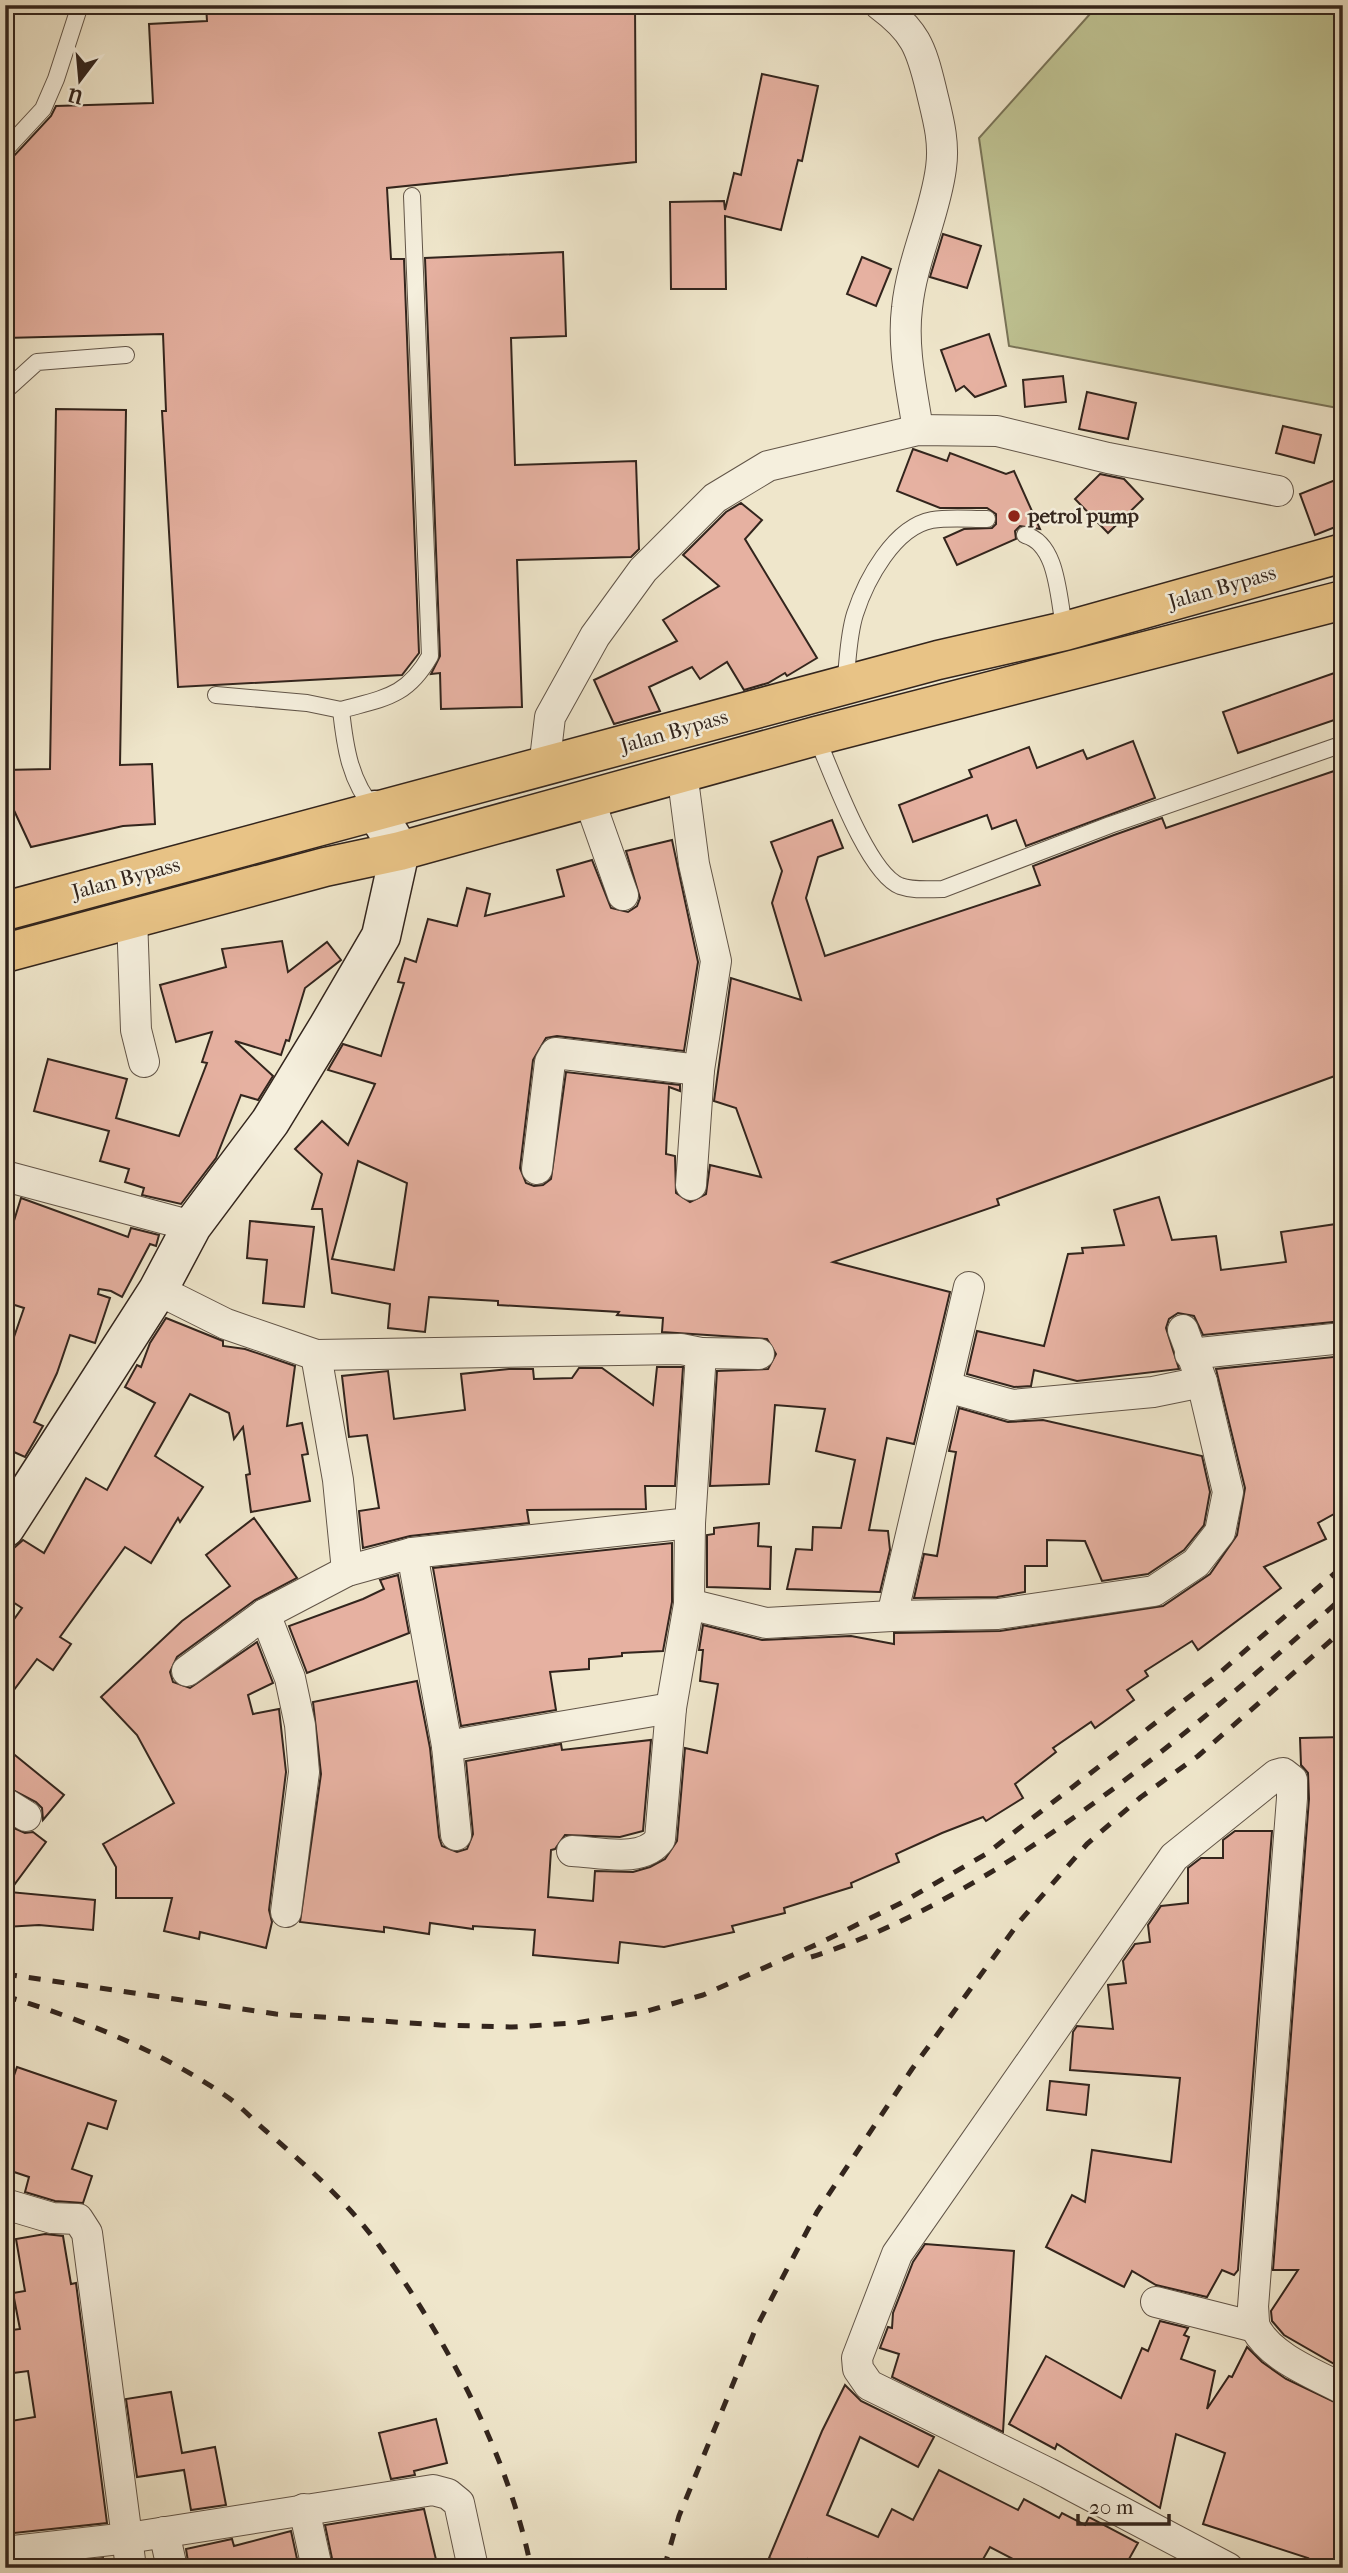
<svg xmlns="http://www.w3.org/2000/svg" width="1348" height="2573" font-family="'IM FELL French Canon',serif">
  <rect width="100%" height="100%" fill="#efe6cb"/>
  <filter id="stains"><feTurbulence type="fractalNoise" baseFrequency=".00286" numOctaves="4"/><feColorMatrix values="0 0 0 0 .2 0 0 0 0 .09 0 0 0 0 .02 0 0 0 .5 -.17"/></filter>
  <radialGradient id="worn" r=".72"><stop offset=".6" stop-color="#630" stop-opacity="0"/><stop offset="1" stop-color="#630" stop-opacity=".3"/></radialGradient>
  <polygon fill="#bfc393" stroke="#797458" stroke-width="2" points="1098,5 1343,5 1343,409 1009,346 979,138"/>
  <g fill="#e6b1a1" stroke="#33251d" stroke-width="2" fill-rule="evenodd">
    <polygon points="206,5 635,5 636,162 387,188 391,259 404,259 419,653 402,675 178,687 162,411 166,411 163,334 5,338 5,160 13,157 51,116 56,106 153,103 149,24 207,21"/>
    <polygon points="762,74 818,86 802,161 798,160 781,230 725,216 726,289 671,289 670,202 724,201 725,210 734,173 741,175"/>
    <polygon points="943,234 981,246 967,288 930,277"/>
    <polygon points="563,252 566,336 511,338 515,465 636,461 639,549 631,557 517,560 522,707 441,709 440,673 431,674 440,656 425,258"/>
    <polygon points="862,257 891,269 876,306 847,294"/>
    <polygon points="989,334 1006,386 975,397 964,386 956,391 941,350"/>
    <polygon points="1063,376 1066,402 1025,407 1023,380"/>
    <polygon points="1087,392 1136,403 1128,439 1079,429"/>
    <polygon points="56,409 126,410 120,765 152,764 155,824 123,826 31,847 5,791 5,770 50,769"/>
    <polygon points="1283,426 1321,435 1314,463 1276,453"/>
    <polygon points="913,449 947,461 950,453 1006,474 1014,471 1040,529 1020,526 1015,531 1016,539 957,565 944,538 964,529 992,528 996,524 996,514 987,508 940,508 897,491"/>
    <polygon points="1100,474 1124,479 1143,499 1108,533 1075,499"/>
    <polygon points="1343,477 1343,524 1315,535 1300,494"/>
    <polygon points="741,503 762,520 745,539 817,658 787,676 785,673 768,683 744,690 727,662 700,679 692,667 649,687 660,711 614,724 594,680 677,641 663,620 719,586 683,555 726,512"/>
    <polygon points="1343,670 1343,717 1238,753 1223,712"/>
    <polygon points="1133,741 1155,798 1026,846 1016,820 992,829 987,815 913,842 899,805 972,777 969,770 1029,747 1037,768 1083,750 1087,759"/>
    <path d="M 1343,768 L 1343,1073 L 997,1199 L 999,1205 L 833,1262 L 950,1292 L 914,1444 L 887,1438 L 869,1530 L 888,1531 L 890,1550 L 880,1592 L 787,1589 L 796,1549 L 812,1550 L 813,1527 L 841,1528 L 855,1460 L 816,1451 L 825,1409 L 775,1405 L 769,1484 L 710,1486 L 717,1371 L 768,1369 L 776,1354 L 767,1339 L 662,1332 L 663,1318 L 617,1315 L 619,1312 L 498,1305 L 498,1301 L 429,1297 L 425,1332 L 388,1328 L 390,1304 L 332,1293 L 322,1209 L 312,1209 L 322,1174 L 295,1149 L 322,1121 L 348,1145 L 375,1084 L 328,1070 L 343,1044 L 381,1056 L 404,983 L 398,982 L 405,958 L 416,962 L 428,919 L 457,926 L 467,888 L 490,894 L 485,916 L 564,896 L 557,870 L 592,860 L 611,908 L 628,912 L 637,906 L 640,898 L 626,851 L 672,840 L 698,962 L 684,1051 L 557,1036 L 546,1038 L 533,1060 L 520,1168 L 526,1183 L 534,1186 L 543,1185 L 551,1179 L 566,1072 L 680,1085 L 680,1091 L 669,1087 L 666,1154 L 675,1156 L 676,1193 L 690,1202 L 706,1194 L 710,1165 L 761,1177 L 736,1108 L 714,1101 L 731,978 L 801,1000 L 772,903 L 782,871 L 771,842 L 832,820 L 843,848 L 818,857 L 806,898 L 825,956 L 1040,885 L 1033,866 L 1114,835 L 1162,818 L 1166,828 ZM 358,1161 L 407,1183 L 394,1270 L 332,1259 Z"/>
    <polygon points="282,941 288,972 327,942 341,960 305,988 289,1041 286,1040 281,1055 235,1041 273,1076 258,1100 241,1095 216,1158 181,1204 142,1195 144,1188 125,1182 129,1169 100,1161 109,1131 34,1111 48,1059 127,1079 116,1118 179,1136 207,1063 202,1062 212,1032 176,1042 160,985 226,967 222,949"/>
    <polygon points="1159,1197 1172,1240 1216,1236 1221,1270 1286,1262 1281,1232 1343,1223 1343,1321 1203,1335 1194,1316 1178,1313 1169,1319 1166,1328 1179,1369 1077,1381 1034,1370 1031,1386 1014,1387 967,1374 977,1331 1044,1346 1068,1254 1083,1253 1082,1248 1124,1245 1114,1210"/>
    <polygon points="21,1198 128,1237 131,1228 159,1235 156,1246 150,1244 122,1297 111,1291 99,1289 98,1294 110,1298 95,1343 70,1335 57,1373 34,1422 43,1426 25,1457 5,1448 5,1363 24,1308 5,1302 5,1250"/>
    <polygon points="250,1221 314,1227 304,1307 263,1303 267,1260 247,1258"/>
    <polygon points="166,1318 223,1341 223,1346 245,1349 295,1366 287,1426 302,1423 308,1454 302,1455 310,1501 251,1512 246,1475 250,1474 243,1427 234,1439 229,1413 190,1394 155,1456 203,1487 180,1522 178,1518 151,1563 125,1547 60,1637 71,1644 53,1670 37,1659 5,1702 5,1632 22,1608 5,1597 5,1556 23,1540 44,1553 86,1478 107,1490 155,1403 125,1387 137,1365 141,1367 150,1343"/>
    <polygon points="1343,1356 1343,1509 1318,1523 1326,1539 1264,1567 1281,1588 1198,1650 1192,1641 1145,1671 1148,1676 1127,1690 1134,1700 1095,1728 1091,1722 1053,1748 1056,1752 1015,1784 1023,1798 986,1821 983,1817 942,1833 896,1854 899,1862 851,1883 852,1887 784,1908 785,1913 732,1926 734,1932 664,1947 620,1942 618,1963 533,1955 535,1930 473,1926 473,1929 430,1923 429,1934 384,1927 384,1932 300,1922 321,1774 313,1702 417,1681 430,1748 439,1837 442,1846 457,1852 467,1849 473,1834 466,1761 561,1744 562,1750 651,1740 643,1831 620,1837 565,1835 555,1849 551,1850 548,1897 593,1901 595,1871 633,1872 650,1867 665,1859 677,1841 685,1748 707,1753 718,1684 700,1681 703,1650 699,1650 703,1625 762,1640 851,1636 894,1644 894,1633 1000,1631 1163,1606 1210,1574 1237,1535 1245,1488 1216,1369"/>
    <polygon points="657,1367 683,1367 675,1486 645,1486 646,1509 527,1510 529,1523 410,1536 363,1548 359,1511 379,1508 367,1435 349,1437 342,1376 388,1371 394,1419 465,1410 461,1374 509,1369 533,1369 534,1379 572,1378 579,1368 602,1368 653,1405"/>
    <polygon points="959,1408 1008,1422 1043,1420 1202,1456 1210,1492 1204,1525 1184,1550 1148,1574 1102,1581 1085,1541 1047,1540 1047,1566 1025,1566 1025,1592 997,1597 914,1598 924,1554 937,1556 956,1452 949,1451"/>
    <polygon points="254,1518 297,1578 255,1600 177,1657 170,1672 173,1682 190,1688 257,1642 273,1683 248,1695 253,1714 279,1709 286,1772 269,1910 272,1922 266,1948 200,1932 199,1939 164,1931 172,1898 116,1898 116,1867 103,1844 174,1803 137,1735 101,1697 182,1621 230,1586 206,1555"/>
    <polygon points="759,1523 758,1546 771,1547 770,1589 707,1587 707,1535 714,1534 714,1528"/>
    <polygon points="672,1543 672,1602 663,1651 622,1653 622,1656 589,1659 589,1669 550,1672 556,1710 461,1726 433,1568"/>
    <polygon points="398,1575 409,1633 307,1673 289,1626 363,1599 384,1589 380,1580"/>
    <polygon points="1343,1737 1343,2369 1284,2335 1272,2321 1271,2311 1298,2270 1273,2270 1309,1799 1308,1773 1301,1765 1300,1738"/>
    <polygon points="5,1747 64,1795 43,1820 42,1808 36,1802 5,1786"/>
    <polygon points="5,1824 25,1833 33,1832 46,1842 9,1892 95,1900 93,1930 39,1925 5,1927"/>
    <polygon points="1235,1831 1272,1831 1238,2270 1234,2275 1222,2270 1207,2297 1156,2285 1132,2271 1124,2287 1046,2247 1072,2195 1085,2202 1092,2150 1171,2162 1180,2078 1070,2070 1073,2032 1077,2026 1113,2029 1108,1985 1126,1983 1123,1961 1135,1944 1150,1942 1148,1925 1161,1906 1188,1903 1188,1868 1201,1858 1223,1858 1223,1840"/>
    <polygon points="17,2067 116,2101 107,2129 88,2123 72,2169 92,2176 83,2203 55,2201 25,2192 29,2177 5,2169 5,2101"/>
    <polygon points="1050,2081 1089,2085 1086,2115 1047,2110"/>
    <polygon points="45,2234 63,2236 71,2284 76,2283 107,2523 5,2534 5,2422 35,2417 28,2371 5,2374 5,2331 20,2329 13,2293 25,2291 16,2239"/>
    <polygon points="925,2244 1014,2251 1003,2432 892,2377 899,2354 880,2348 888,2327 892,2328 893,2313 913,2262"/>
    <polygon points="1160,2321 1188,2328 1184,2335 1189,2337 1181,2359 1215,2371 1207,2409 1229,2376 1232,2377 1247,2347 1262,2362 1286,2379 1343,2406 1343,2568 1303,2568 1308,2558 1203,2524 1225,2453 1176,2434 1160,2508 1057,2444 1055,2449 1009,2424 1046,2356 1121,2398 1142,2348 1148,2351"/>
    <polygon points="845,2385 861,2401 934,2437 918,2467 860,2437 827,2515 878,2537 892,2509 913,2520 939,2470 1018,2510 1024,2499 1059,2518 1062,2513 1085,2525 1089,2517 1138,2543 1124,2568 1030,2568 990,2547 978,2568 829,2568 808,2559 804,2568 793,2568 769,2558 822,2431"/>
    <polygon points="171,2392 182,2453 215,2447 226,2505 191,2510 184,2470 137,2477 126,2399"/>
    <polygon points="436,2419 447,2463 414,2471 415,2475 391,2479 379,2433"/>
    <polygon points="424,2509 438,2568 334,2568 325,2525"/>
    <polygon points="291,2531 299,2568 189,2568 186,2549 232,2539 234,2546"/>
    <polygon points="103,2558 105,2568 21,2568"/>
  </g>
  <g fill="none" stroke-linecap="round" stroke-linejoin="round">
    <defs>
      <g id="lane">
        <polyline points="5,150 43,109 56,79 80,5"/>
        <polyline points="5,391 37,362 126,355"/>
        <path d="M 1025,535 C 1059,544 1058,601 1065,631"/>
        <path d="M 845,684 C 848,662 848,636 855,614 C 866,580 894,527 932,520 C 949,517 969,519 987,519"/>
        <polyline points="216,695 307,703 341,710"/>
        <path d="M 816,736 C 831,770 867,873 900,886 C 914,891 929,889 943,889 L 1110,825 L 1343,744"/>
        <path d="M 375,810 C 350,782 345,747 341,710 C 384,698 407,697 430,656 L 412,196"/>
      </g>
      <g id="street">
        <path d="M 880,5 C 915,31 921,47 931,89 C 937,115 945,140 941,168 C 935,215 912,259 907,308 C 902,348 912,390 918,430"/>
        <polyline points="544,768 550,717 595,636 643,570 715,498 768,466 918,430 997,431 1108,458 1278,491"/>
        <polyline points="682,772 694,864 716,961 699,1070 691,1185"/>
        <polyline points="589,799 623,895"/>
        <polyline points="132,917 136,1030 144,1062"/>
        <polyline points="537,1169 550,1062 555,1053 699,1070"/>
        <polyline points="5,1176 192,1226"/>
        <polyline points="158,1290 226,1324 316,1355 681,1349 701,1353 690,1523 412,1553 347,1571 265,1614 187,1671"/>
        <polyline points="701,1353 759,1354"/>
        <polyline points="1190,1354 1343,1338"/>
        <polyline points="316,1355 338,1480 347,1571"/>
        <polyline points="947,1387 1012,1405 1153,1392 1202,1382"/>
        <polyline points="412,1553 447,1746 456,1835"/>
        <polyline points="689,1604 766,1623 892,1616 998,1614 1154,1591 1196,1563 1220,1532 1228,1492 1202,1382 1183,1330"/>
        <polyline points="265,1614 290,1678 300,1725 304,1772 286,1912"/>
        <polyline points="892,1616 969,1287"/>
        <polyline points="447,1746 671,1708"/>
        <polyline points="5,1803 26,1816"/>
        <path d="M 572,1851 C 599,1852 643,1864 660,1839 L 671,1708 L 689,1604 L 690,1523"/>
        <polyline points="5,2204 52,2218 78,2219 87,2233 131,2568"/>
        <polyline points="1156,2302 1255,2327"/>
        <polyline points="304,2509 317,2568"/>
        <polyline points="164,2532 172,2568"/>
        <polyline points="5,2552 128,2538 433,2490 448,2494 459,2503 473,2568"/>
        <path d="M 1228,2568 L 1048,2473 L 869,2385 L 858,2369 L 857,2358 L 897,2254 L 1174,1857 L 1276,1775 L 1283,1773 L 1292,1780 L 1292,1798 L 1253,2307 C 1254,2313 1253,2323 1256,2329 C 1272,2358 1315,2374 1343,2389"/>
      </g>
      <polyline id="secondary" points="5,1528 158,1290 192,1226 270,1122 328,1027 381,936 400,851 375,810"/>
      <g id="highway">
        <polyline points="5,911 938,660 1065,631 1343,553"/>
        <polyline points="5,953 325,867 400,851 816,736 1343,600"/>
      </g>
    </defs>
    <use href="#lane" stroke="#625548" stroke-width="18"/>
    <use href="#street" stroke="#625548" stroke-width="32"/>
    <use href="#secondary" stroke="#33251d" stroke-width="41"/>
    <use href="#highway" stroke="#33251d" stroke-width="41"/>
    <use href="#lane" stroke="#f5efdd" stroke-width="16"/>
    <use href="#street" stroke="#f5efdd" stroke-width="30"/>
    <use href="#secondary" stroke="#f5efdd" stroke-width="38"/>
    <use href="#highway" stroke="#e8c386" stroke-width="38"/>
    <g stroke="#33251d" stroke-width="5" stroke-dasharray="12 12" stroke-linecap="butt">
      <path d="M 811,1957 C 1003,1896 1194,1729 1343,1597"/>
      <polyline points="5,1974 276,2014 440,2025 512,2027 575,2023 640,2013 703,1995 822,1942 901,1903 986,1854 1216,1676 1343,1566"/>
      <path d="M 5,1996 C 82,2019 160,2051 226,2096 C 241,2106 253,2120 266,2131 C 306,2165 347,2202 378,2244 C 445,2336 509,2456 531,2568"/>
      <polyline points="664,2568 679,2516 755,2330 817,2212 912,2069 1020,1921 1087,1844 1141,1797 1198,1756 1343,1630"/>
    </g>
  </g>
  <circle fill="#8f2418" stroke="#f5efdd" stroke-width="2.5" cx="1014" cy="516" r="7"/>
  <g text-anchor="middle" stroke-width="5" stroke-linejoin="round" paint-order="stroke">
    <g font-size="21" font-weight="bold" fill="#33251d" stroke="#f5efdd" text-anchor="start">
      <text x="1028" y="523">petrol pump</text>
    </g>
    <g font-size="21" fill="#33251d" stroke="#f5efdd">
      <text transform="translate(1222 587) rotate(-16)" y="7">Jalan Bypass</text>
      <text transform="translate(674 731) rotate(-16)" y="7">Jalan Bypass</text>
      <text transform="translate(126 878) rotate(-15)" y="7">Jalan Bypass</text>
    </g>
  </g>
  <rect width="1348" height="2573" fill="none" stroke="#efe6cb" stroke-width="28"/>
  <rect x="7" y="7" width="1334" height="2559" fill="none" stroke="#33251d" stroke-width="3.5"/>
  <rect x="14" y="14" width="1320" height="2545" fill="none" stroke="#33251d" stroke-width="2"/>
  <g transform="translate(80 80) rotate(196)" stroke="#f5efdd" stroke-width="5" paint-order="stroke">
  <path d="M0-5L12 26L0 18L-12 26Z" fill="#33251d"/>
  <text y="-10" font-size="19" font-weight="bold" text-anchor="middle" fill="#33251d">U</text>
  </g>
  <path d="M1078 2514v10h91v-10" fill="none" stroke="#33251d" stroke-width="3.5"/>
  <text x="1089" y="2514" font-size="21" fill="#33251d" stroke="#f5efdd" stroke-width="5" paint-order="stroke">20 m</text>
  <rect width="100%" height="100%" filter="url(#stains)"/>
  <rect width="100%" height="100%" fill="url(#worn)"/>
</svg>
